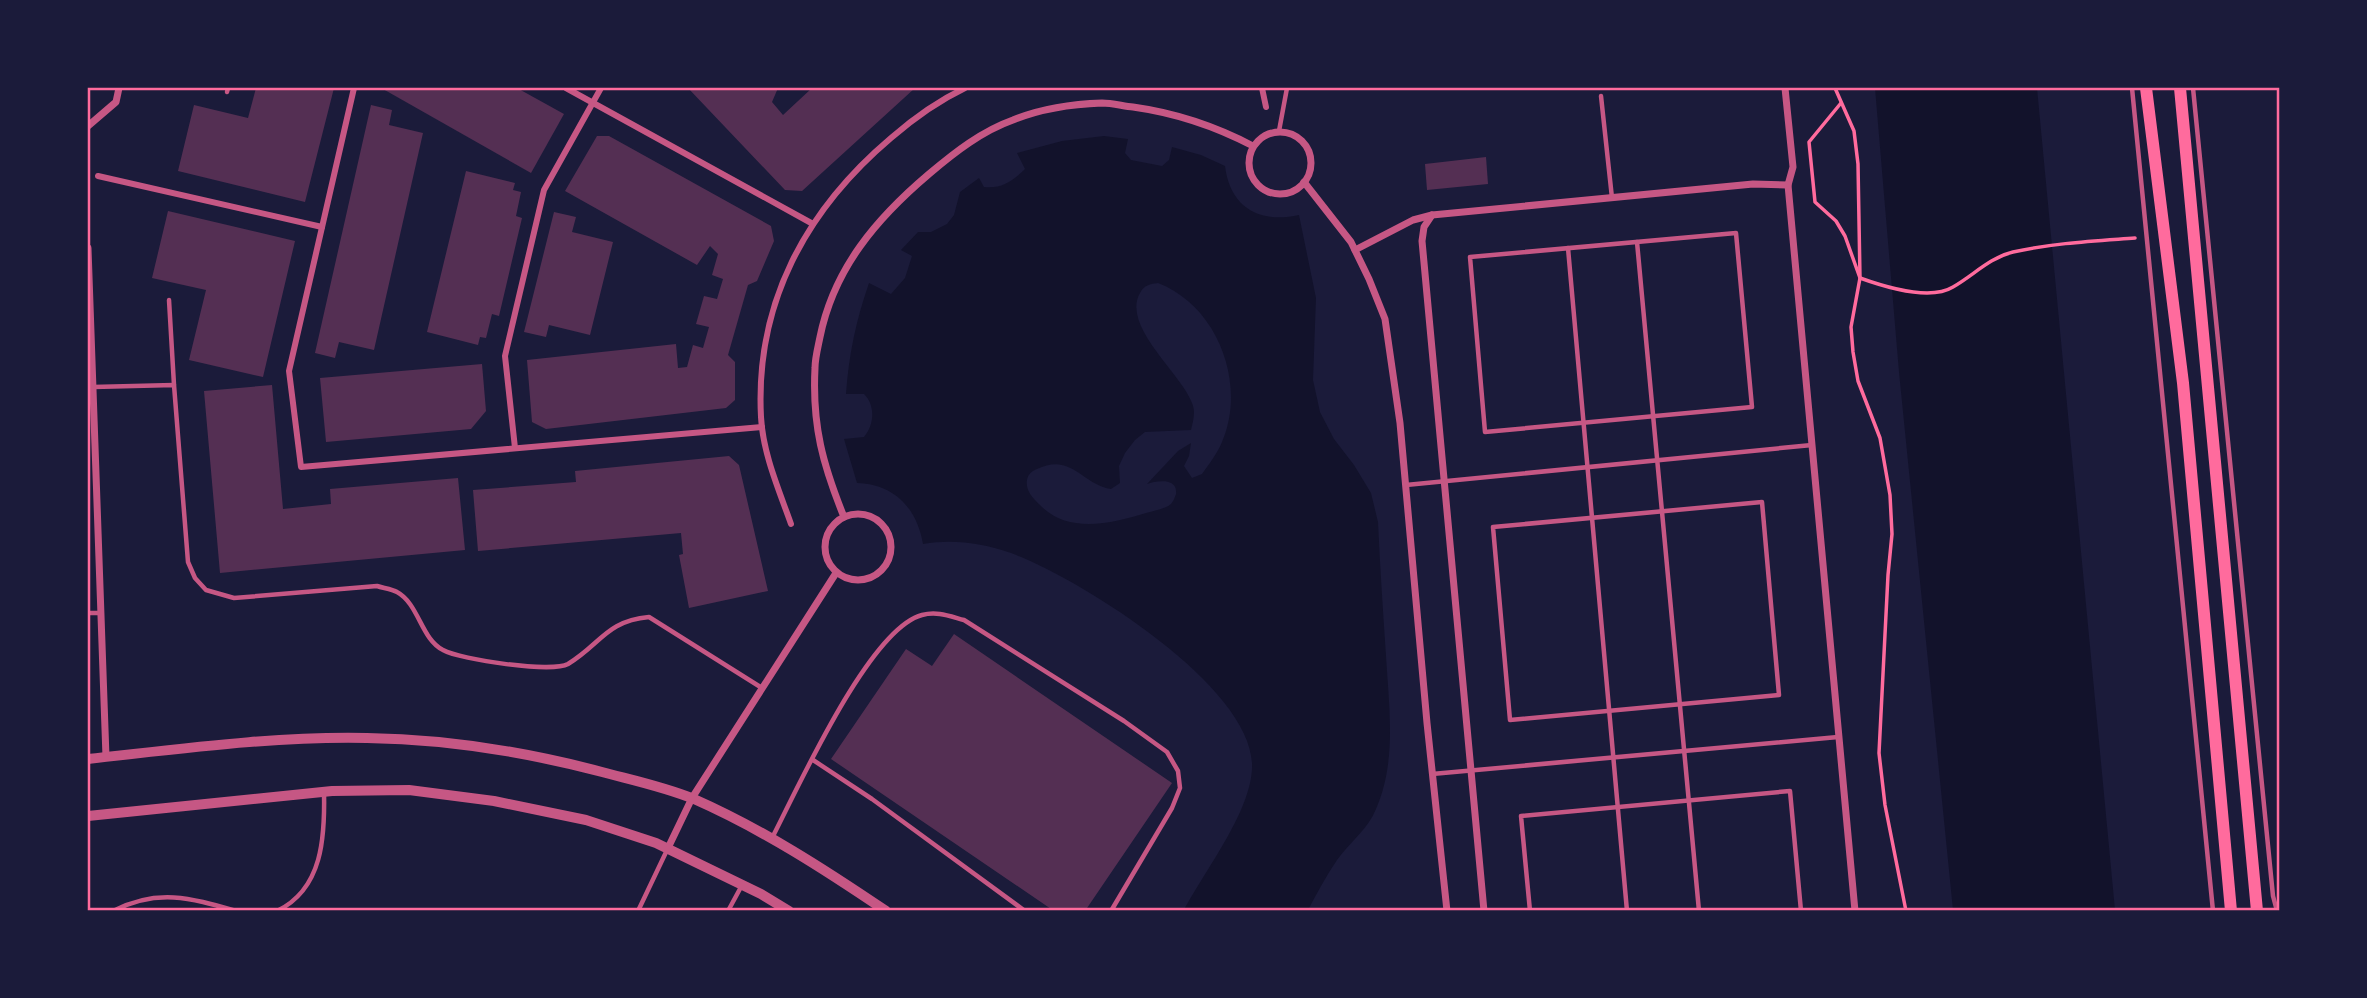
<svg xmlns="http://www.w3.org/2000/svg" width="2367" height="998" font-family="'Asap Condensed',sans-serif">
  <rect width="100%" height="100%" fill="#1b1b3a"/>
  <g fill="#12122b" fill-rule="evenodd">
    <polygon points="1875,88 2037,88 2115,910 1953,910 1899,372"/>
    <path d="M 1104,136 L 1128,139 L 1125,153 L 1131,160 L 1162,166 L 1169,160 L 1172,147 L 1201,155 L 1225,166 C 1230,207 1259,224 1299,215 L 1316,298 L 1313,380 L 1320,412 L 1334,439 L 1354,465 L 1371,493 L 1378,522 C 1380,567 1383,611 1386,656 C 1389,707 1397,761 1376,809 C 1368,829 1350,842 1337,860 C 1326,876 1317,893 1308,910 L 1184,910 C 1205,870 1254,808 1252,763 C 1249,684 1079,578 1011,553 C 982,543 953,539 923,544 C 917,508 894,484 857,483 L 844,439 L 864,437 C 874,425 876,406 864,394 L 846,394 C 849,353 856,321 869,283 L 891,294 L 905,278 L 912,256 L 901,250 L 918,232 L 931,232 L 947,224 L 954,215 L 960,192 L 979,178 L 984,187 C 1002,189 1013,181 1025,169 L 1017,153 L 1062,141 ZM 1158,283 C 1218,306 1247,384 1222,442 C 1217,454 1209,464 1202,474 L 1192,478 L 1184,466 L 1189,456 L 1191,443 L 1178,451 L 1147,484 C 1156,481 1178,477 1176,494 C 1175,497 1173,502 1171,504 C 1165,509 1153,511 1146,513 C 1113,523 1070,534 1042,507 C 1035,500 1025,492 1027,480 C 1028,474 1032,471 1037,469 C 1071,452 1083,485 1111,489 L 1120,483 L 1119,466 L 1125,453 L 1135,440 L 1145,432 L 1191,430 C 1193,421 1196,412 1192,403 C 1182,374 1121,326 1140,293 C 1144,285 1150,284 1158,283 Z"/>
  </g>
  <g fill="#542f53">
    <polygon points="256,88 334,88 305,202 178,171 194,105 248,118"/>
    <polygon points="384,88 517,88 564,114 531,173 383,89"/>
    <polygon points="688,88 778,88 772,102 783,115 812,88 915,88 802,191 785,190"/>
    <polygon points="371,105 392,110 389,125 423,133 374,350 339,342 335,358 315,353"/>
    <polygon points="597,136 609,136 771,226 774,241 757,281 748,285 728,355 735,362 735,400 726,408 546,429 532,422 527,360 676,344 678,368 687,367 693,345 703,348 709,327 696,324 704,296 717,299 723,279 712,275 718,254 710,246 697,265 565,191"/>
    <polygon points="1486,157 1488,184 1427,190 1425,164"/>
    <polygon points="466,171 515,183 513,190 521,192 516,216 522,218 499,316 492,314 486,338 480,337 478,345 427,332"/>
    <polygon points="168,211 295,241 263,377 189,360 206,290 152,278"/>
    <polygon points="554,212 576,217 572,232 613,242 590,335 549,325 546,337 524,332"/>
    <polygon points="482,364 486,411 471,429 326,442 320,378"/>
    <polygon points="272,385 283,509 331,504 330,489 458,478 465,550 220,573 204,391"/>
    <polygon points="729,456 739,465 768,591 689,608 679,555 683,554 681,533 478,551 473,490 576,482 575,471"/>
    <polygon points="954,634 1172,783 1085,911 1054,911 831,759 906,649 932,666"/>
  </g>
  <g fill="none" stroke-linecap="round" stroke-linejoin="round">
    <g stroke="#ff6b9d" stroke-width="3.5">
      <polyline points="1835,88 1854,131 1858,164 1860,278 1851,327 1853,352 1858,381 1880,438 1890,495 1892,534 1888,575 1879,753 1885,805 1906,911"/>
      <path d="M 1841,103 L 1809,142 L 1815,202 L 1836,221 L 1845,236 L 1860,278 C 1885,287 1930,301 1953,287 C 1974,275 1989,258 2013,252 C 2053,243 2095,241 2135,238"/>
    </g>
    <g stroke="#c65784" stroke-width="4.5">
      <polyline points="2132,88 2213,911"/>
      <polyline points="2193,88 2273,896 2277,911"/>
      <polyline points="227,92 228,88"/>
      <polyline points="1601,96 1612,198"/>
      <polyline points="1279,131 1287,88"/>
      <polygon points="1736,233 1752,407 1485,432 1470,257"/>
      <polyline points="1637,242 1699,911"/>
      <polyline points="1568,248 1627,911"/>
      <polyline points="169,300 174,385"/>
      <path d="M 93,387 L 174,385 L 188,562 L 195,578 L 206,590 L 234,598 L 377,586 C 383,588 392,589 397,592 C 419,604 421,639 443,650 C 461,660 552,673 568,664 C 601,644 606,621 649,617 L 762,688"/>
      <polyline points="1406,485 1812,445"/>
      <polygon points="1762,502 1779,695 1510,720 1493,527"/>
      <polyline points="88,613 101,613"/>
      <polyline points="813,760 872,799 1025,911"/>
      <polyline points="1432,774 1838,737"/>
      <path d="M 772,838 C 798,788 869,629 922,615 C 937,611 949,616 964,620 L 1124,721 L 1167,752 L 1178,771 L 1180,788 L 1172,808 L 1111,911"/>
      <path d="M 113,911 C 158,888 191,898 236,911"/>
      <path d="M 277,911 C 323,889 325,836 324,792"/>
      <polyline points="638,911 668,848"/>
      <polyline points="728,911 741,887"/>
      <polyline points="1530,911 1521,816 1790,791 1801,911"/>
    </g>
    <g stroke="#c65784" stroke-width="6">
      <polyline points="354,88 289,371 301,467 762,427"/>
      <polyline points="566,88 813,224"/>
      <polyline points="1262,88 1266,107"/>
      <polyline points="98,176 322,227"/>
      <polyline points="515,448 505,356 544,190 601,88"/>
      <path d="M 791,524 C 779,490 763,454 761,417 C 755,303 806,210 891,138 C 914,118 938,101 965,88"/>
    </g>
    <g stroke="#c65784" stroke-width="7">
      <polyline points="1785,88 1793,167 1788,185 1855,911"/>
      <polyline points="88,126 116,102 119,88"/>
      <circle cx="1280" cy="163" r="31"/>
      <polyline points="1304,182 1351,242 1369,279 1385,319 1400,423 1427,723 1447,911"/>
      <polyline points="1432,215 1424,227 1422,241 1484,911"/>
      <polyline points="88,248 106,757"/>
      <polyline points="1355,250 1413,220 1432,215 1753,184 1788,185"/>
      <circle cx="858" cy="547" r="33"/>
      <path d="M 844,517 C 823,465 812,426 815,368 C 815,358 818,347 820,337 C 834,268 877,218 929,174 C 955,152 982,131 1013,120 C 1040,109 1073,104 1102,103 C 1112,103 1123,106 1133,107 C 1176,113 1215,126 1253,146"/>
      <polyline points="668,848 692,798 836,573"/>
    </g>
    <g stroke="#c65784" stroke-width="10">
      <path d="M 88,759 C 180,749 274,736 367,738 C 446,739 526,752 602,772 C 632,780 665,787 694,799 C 762,829 824,869 886,911"/>
      <polyline points="88,816 332,791 409,790 494,801 586,820 656,843 761,894 789,911"/>
    </g>
    <g stroke="#ff6b9d" stroke-width="12">
      <polyline points="2146,88 2183,383 2231,911"/>
      <polyline points="2180,88 2257,911"/>
    </g>
  </g>
  <rect width="2367" height="998" fill="none" stroke="#1b1b3a" stroke-width="178"/>
  <rect x="89" y="89" width="2189" height="820" fill="none" stroke="#ff6b9d" stroke-width="2.5"/>
</svg>
